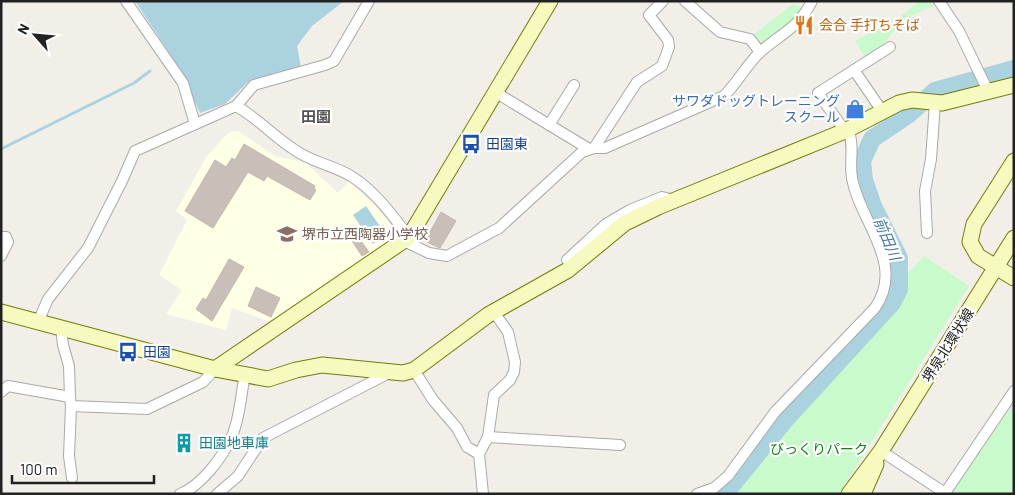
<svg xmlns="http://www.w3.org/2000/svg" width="1015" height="495" font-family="Barlow,'Noto Sans JP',sans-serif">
  <rect width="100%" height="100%" fill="#f2efe9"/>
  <polygon fill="#ffffe5" points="238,131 277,157 305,162 338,193 349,182 378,208 395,230 395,238 270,322 232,308 226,330 166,314 182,290 159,275 187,220 176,211 207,156 229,132"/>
  <g fill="#c8facc">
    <path d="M 920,1 L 933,1 L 934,6 C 923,10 909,16 900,25 C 888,37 881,49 866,59 L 855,41 L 893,22 Z"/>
    <polygon points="793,4 803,9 791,24 762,47 752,36"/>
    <polygon points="924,256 969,286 839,494 727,494 738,487 785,426 892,309 901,294 904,277"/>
    <polygon points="1014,403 1014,494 951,494"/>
  </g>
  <g fill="#aad3df">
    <polygon points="135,1 344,1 312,26 297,46 301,67 248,82 225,104 200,113 174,60"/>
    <polygon points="366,206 386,235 373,244 353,215"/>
  </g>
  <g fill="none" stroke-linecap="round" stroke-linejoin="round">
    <polyline stroke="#aad3df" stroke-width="3" points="1,149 134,83 150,71"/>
    <polyline stroke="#aad3df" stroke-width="18" points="719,494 731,486 785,420 892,303 899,289 899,258 873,206 864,180 862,161 872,139 909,114 935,91 1014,69"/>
  </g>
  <g fill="#c7bfb8" stroke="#c4b6ab">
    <polygon points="244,144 315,186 314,188 316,190 310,200 267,176 264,181 248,172 213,228 185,211 215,160 226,167 232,158 235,160"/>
    <polygon points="441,212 456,221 440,248 425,241"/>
    <polygon points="356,234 369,252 362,256 350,238"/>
    <polygon points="229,259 244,267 212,321 196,309 203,298 206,300"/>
    <polygon points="256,287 280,298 271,317 248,306"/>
  </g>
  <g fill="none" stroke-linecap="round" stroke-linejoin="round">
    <defs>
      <g id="street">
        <polyline points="126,1 183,83 195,124"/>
        <polyline points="685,1 720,32 750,39 760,52"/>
        <polyline points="939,1 959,31 988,91"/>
        <polyline points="854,70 882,111"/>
        <polyline points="495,92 589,149"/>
        <path d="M 236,106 C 258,118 274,137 295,150 C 311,162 333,165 351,176 C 375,191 392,215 409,237"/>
        <polyline points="549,125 574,85"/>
        <polyline points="845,131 818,93 890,47"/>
        <polyline points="594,148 637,82 662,66 669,47 668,40 649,15 663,1"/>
        <polyline points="927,233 925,191 931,159 935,103"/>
        <polyline points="1,237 6,237 8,242 1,256"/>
        <path d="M 404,241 L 429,253 L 447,256 L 499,228 L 582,152 L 594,148 L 605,148 L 724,96 C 737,83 746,66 759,53 C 780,34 798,29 812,1"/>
        <polyline points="573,266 567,260 606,224 630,210 662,197 673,200"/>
        <polyline points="39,320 48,299 88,248 122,181 135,151 236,106 254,85 325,65 334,61 369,1"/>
        <polyline points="61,328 63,345 69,366 70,397"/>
        <polyline points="414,370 433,400 457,428 467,447 479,454"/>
        <polyline points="1,392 8,386 70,397 71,406 147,409 203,382 215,369"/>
        <polyline points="71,406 69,456 72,478"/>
        <polyline points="488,437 620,445"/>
        <polyline points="881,451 945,493 1014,391"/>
        <path d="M 180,494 C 201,486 223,457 232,436 C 240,418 241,394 245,374"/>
        <polyline points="217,494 238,476 263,438 391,372"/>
        <polyline points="483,494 479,454 488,437 494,395 510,380 514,372 515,362 508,332 494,312"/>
        <path d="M 697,494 L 714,488 L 728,476 L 775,412 L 875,308 C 906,263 860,223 852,178 C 849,162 855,145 848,129"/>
      </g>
      <g id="secondary">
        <polyline points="1014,161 974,224 970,242 978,256 1014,278"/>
        <polyline points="1,312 215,369 268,379 296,370 322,365 403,373 414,370 488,315 568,270 625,223 658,207 845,131 899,103 912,100 942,103 1014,85"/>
        <polyline points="215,369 409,237 550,1"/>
        <polyline points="849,494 881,451 1014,238"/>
        <polyline points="863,494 876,464"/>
      </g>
    </defs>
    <use href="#street" stroke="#a9a9a9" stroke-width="12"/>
    <use href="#secondary" stroke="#707d05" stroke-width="17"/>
    <use href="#street" stroke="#fff" stroke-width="10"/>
    <use href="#secondary" stroke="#f7fabf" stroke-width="15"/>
  </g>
  <defs>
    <symbol id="restaurant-bare" viewBox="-9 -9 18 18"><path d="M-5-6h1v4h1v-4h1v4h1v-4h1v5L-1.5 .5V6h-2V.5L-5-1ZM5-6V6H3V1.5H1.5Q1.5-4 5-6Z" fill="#e8710a" stroke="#fff" stroke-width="2.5" paint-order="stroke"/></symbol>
    <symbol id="shop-bare" viewBox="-9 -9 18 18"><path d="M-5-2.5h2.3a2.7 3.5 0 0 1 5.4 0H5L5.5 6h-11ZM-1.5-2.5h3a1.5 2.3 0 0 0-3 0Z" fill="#3f7fe0" stroke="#fff" stroke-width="2.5" paint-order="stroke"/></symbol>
    <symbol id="bus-bare" viewBox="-9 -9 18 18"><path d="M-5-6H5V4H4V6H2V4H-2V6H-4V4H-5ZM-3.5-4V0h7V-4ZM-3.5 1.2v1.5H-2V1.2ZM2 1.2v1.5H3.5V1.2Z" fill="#1a4fb4" stroke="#fff" stroke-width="2.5" paint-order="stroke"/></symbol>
    <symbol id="school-bare" viewBox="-9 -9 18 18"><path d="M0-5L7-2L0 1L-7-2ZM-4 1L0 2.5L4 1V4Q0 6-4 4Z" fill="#8d6e63" stroke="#fff" stroke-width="2.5" paint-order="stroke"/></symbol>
    <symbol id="building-bare" viewBox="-9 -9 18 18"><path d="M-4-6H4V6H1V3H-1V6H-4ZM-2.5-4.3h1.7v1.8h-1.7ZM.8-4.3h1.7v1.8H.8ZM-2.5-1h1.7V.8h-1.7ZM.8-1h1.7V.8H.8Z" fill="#0f9aa8" stroke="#fff" stroke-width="2.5" paint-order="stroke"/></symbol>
  </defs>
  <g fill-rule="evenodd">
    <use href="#restaurant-bare" x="790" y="11" width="28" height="28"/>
    <use href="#shop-bare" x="841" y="95" width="28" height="28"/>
    <use href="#bus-bare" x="457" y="130" width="28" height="28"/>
    <use href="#school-bare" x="273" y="220" width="28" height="28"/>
    <use href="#bus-bare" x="114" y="338" width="28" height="28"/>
    <use href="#building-bare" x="170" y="429" width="28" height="28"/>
  </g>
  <g text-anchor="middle" stroke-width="4.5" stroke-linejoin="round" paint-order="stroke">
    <g font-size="14" fill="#c56008" stroke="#fff" text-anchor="start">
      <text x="819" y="30">会合 手打ちそば</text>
    </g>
    <g font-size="14" fill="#366cbe" stroke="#fff" text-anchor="end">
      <text x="840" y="106">サワダドッグトレーニング<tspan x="840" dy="16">スクール</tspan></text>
    </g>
    <g font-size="14" fill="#164399" stroke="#fff" text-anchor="start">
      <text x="486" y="149">田園東</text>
      <text x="143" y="357">田園</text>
    </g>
    <g font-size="14" fill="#785e54" stroke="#fff" text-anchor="start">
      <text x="302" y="239">堺市立西陶器小学校</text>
    </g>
    <g font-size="14" fill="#222" stroke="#fff">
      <text transform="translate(948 345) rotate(-58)" y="5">堺泉北環状線</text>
    </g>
    <g font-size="14" fill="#0d838f" stroke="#fff" text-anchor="start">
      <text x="199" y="448">田園地車庫</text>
    </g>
    <g font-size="14" fill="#0c8416" stroke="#fff">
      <text x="819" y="454">びっくりパーク</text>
    </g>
    <g font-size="15" font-weight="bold" fill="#555" stroke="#fff">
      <text x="316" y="122">田園</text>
    </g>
    <g font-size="15" font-style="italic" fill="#4a7aab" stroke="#fff">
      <text transform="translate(887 239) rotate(67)" y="5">前田川</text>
    </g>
  </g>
  <rect width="1015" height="495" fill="none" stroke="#222222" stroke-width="5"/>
  <g transform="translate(35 35) rotate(297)" stroke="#ffffff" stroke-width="4" paint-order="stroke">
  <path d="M0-4L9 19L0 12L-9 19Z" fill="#222222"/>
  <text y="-8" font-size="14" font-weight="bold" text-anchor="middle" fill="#222222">N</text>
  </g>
  <path d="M12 475v8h142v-8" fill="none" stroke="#222222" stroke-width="2.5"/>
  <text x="20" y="475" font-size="15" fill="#222222" stroke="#ffffff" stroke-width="4" paint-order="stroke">100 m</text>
</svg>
